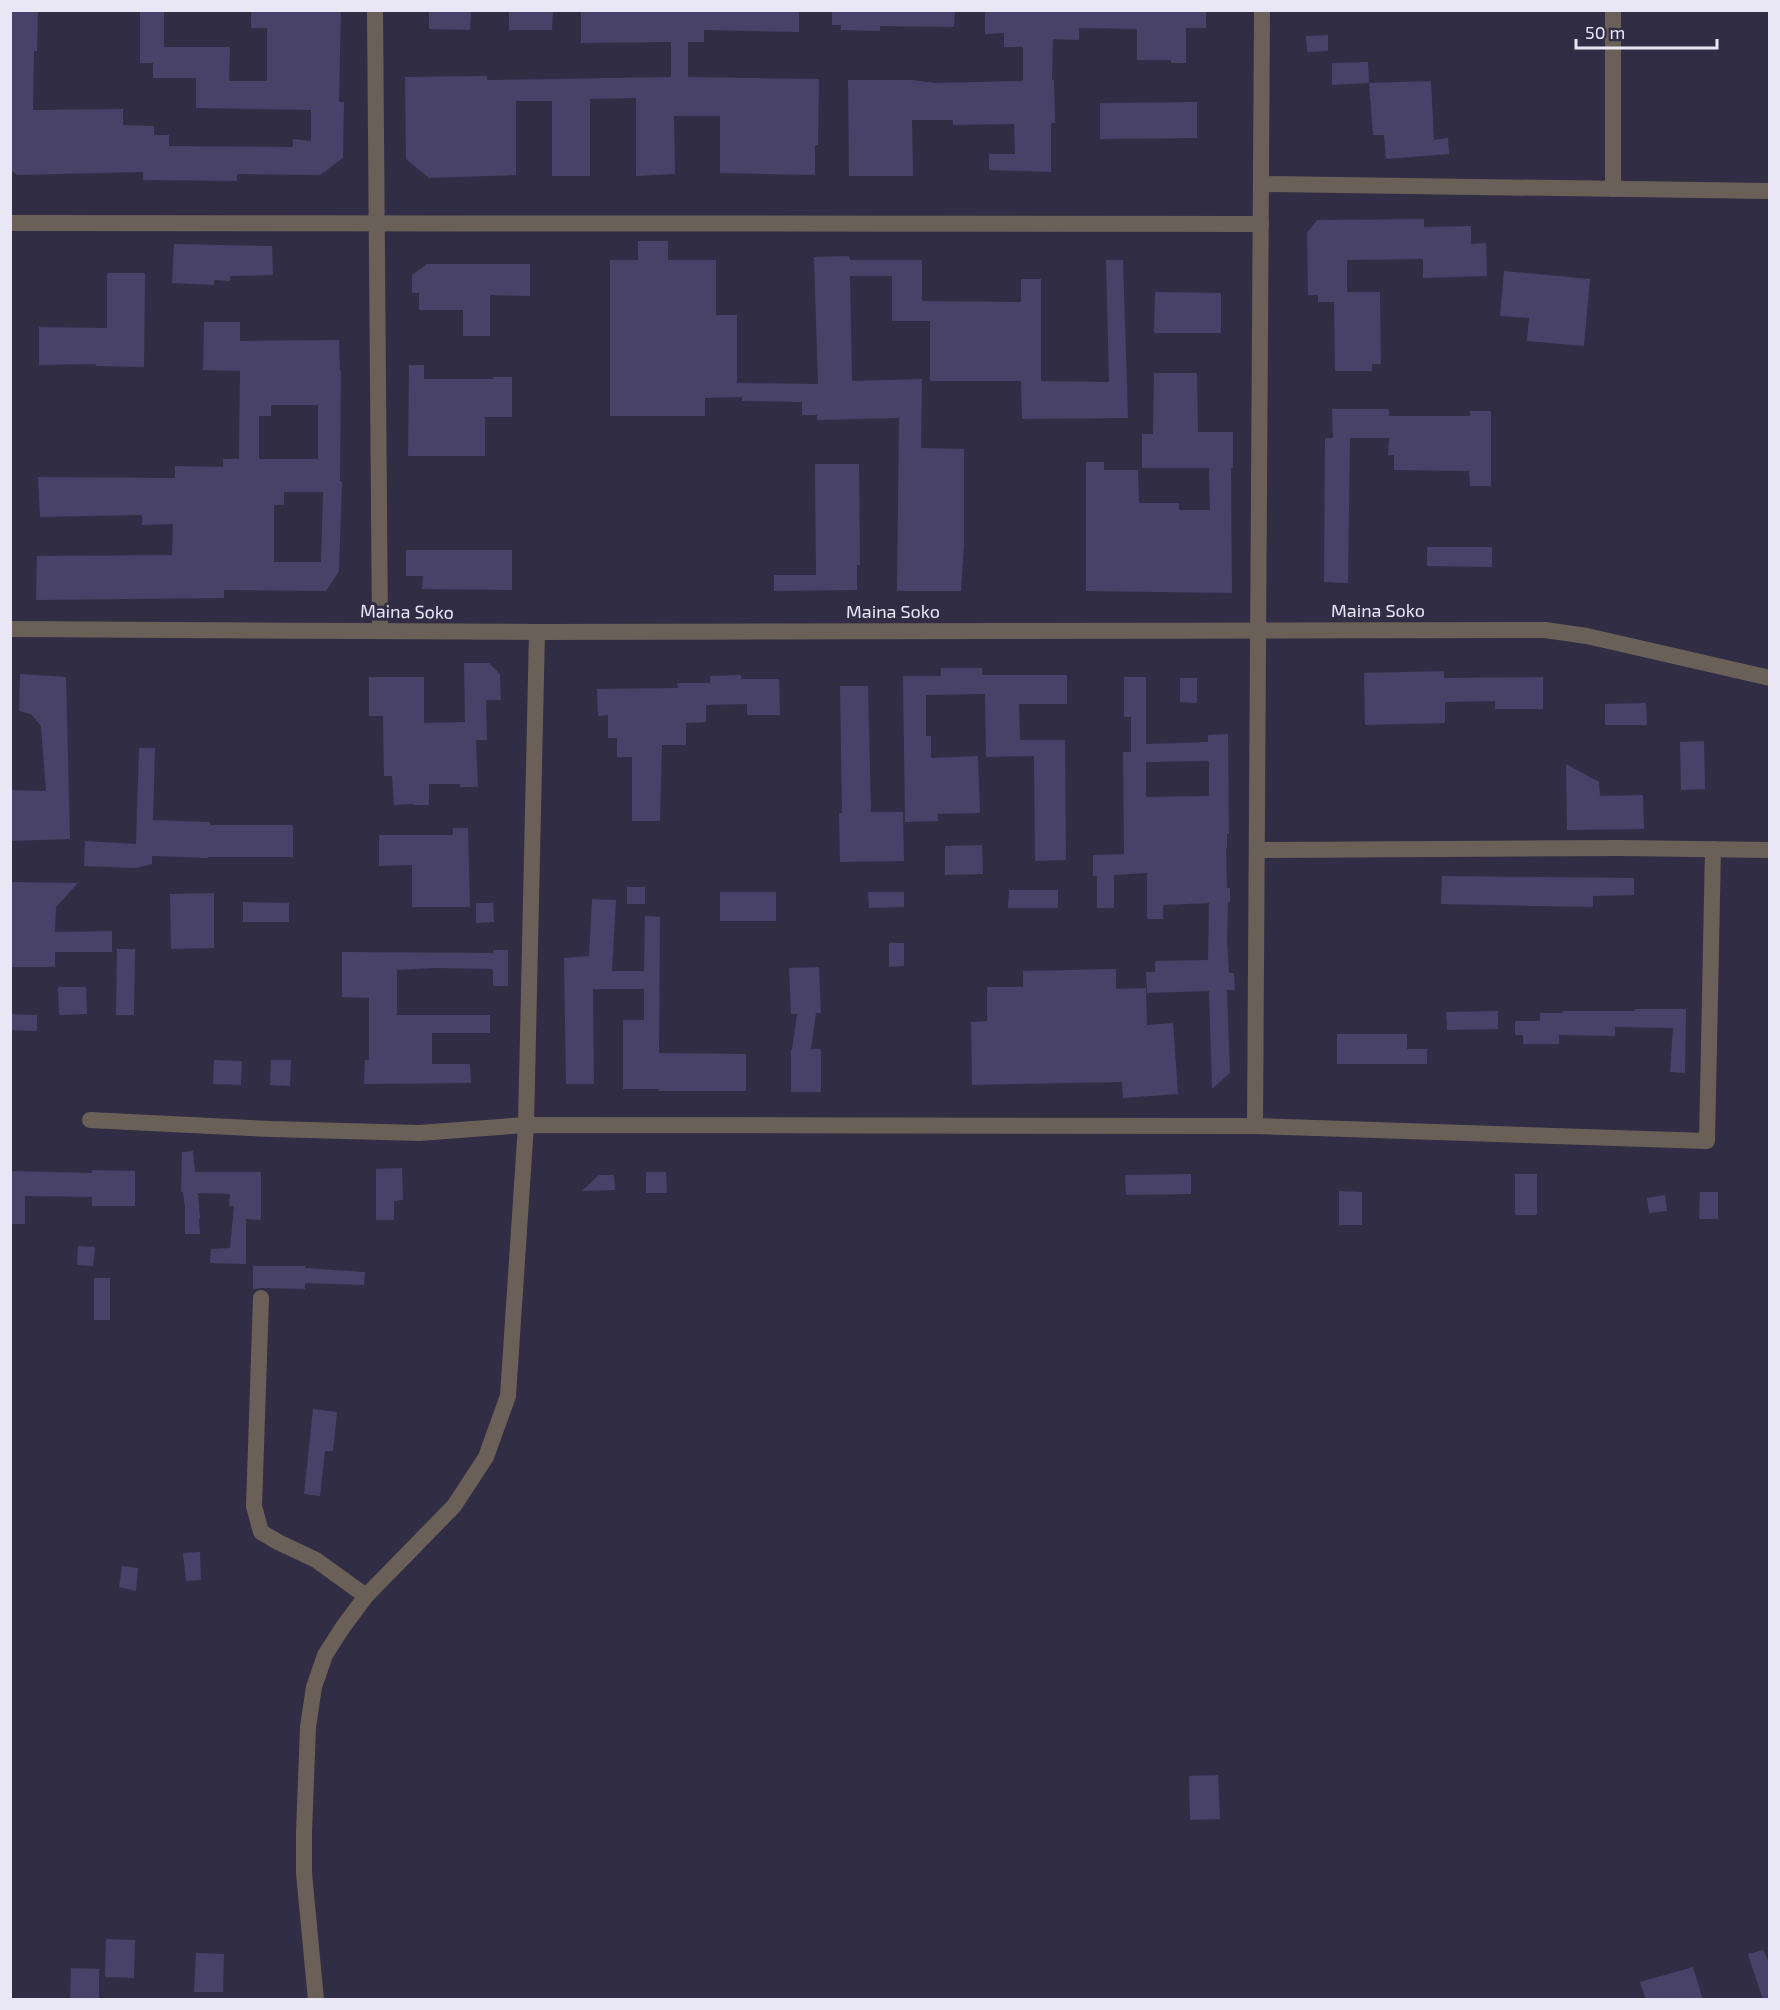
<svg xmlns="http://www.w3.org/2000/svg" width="1780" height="2010" font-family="'Exo 2',sans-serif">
  <rect width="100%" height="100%" fill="#312d44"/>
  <g fill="#484269" fill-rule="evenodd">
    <polygon points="10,10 38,10 37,51 34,51 33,110 123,109 123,125 154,126 154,135 169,135 169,146 293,147 293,139 311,141 311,110 196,108 196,78 153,78 153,63 140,63 140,10 164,10 164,47 230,47 229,81 267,81 267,28 251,28 251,10 341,10 339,102 344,102 343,158 320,175 237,174 237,181 143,180 143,172 17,175 10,169"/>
    <polygon points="429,10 471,10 470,30 429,29"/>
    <polygon points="509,10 553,10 552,30 509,30"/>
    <polygon points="581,10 799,10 799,32 704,30 704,42 688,42 688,77 819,79 818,145 815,145 815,175 720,173 720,116 674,116 675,174 636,176 636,98 590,99 590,176 552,176 552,101 516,101 516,175 429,178 406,159 405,77 487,76 487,80 671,77 671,42 581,43"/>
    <polygon points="832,10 955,10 954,27 880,26 880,31 841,30 841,25 832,25"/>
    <polygon points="985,10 1206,10 1206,28 1186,28 1186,63 1171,63 1171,60 1137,60 1137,29 1079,28 1079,40 1053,39 1052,80 1054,80 1055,123 1051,123 1051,172 989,170 989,154 1015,154 1014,124 953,125 953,120 912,120 913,176 849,176 848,80 912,80 935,83 1023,81 1023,47 1004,47 1004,33 985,34"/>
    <polygon points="1328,35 1328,51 1307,52 1306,36"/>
    <polygon points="1368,62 1369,83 1332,85 1332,63"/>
    <polygon points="1431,81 1434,140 1448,138 1449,154 1386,159 1384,135 1373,135 1369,83"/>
    <polygon points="1197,102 1197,138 1100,139 1100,103"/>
    <polygon points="1424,219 1424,227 1471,226 1471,244 1486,243 1487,276 1423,278 1423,259 1347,260 1347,292 1380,292 1381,364 1372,364 1372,371 1335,371 1334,302 1318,302 1318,295 1308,295 1307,233 1317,220"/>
    <polygon points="638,241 668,241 668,260 716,260 716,315 737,315 737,383 818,384 814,257 849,256 850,260 922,260 922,301 1021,302 1021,279 1041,279 1041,381 1109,382 1106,260 1123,260 1128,418 1022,419 1021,381 930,381 930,321 892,321 892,276 850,276 852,381 922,379 921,448 964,449 964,545 961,591 897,591 899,418 817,420 817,415 802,415 802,402 742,401 742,397 705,398 705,416 610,416 610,260 638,260"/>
    <polygon points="174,244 272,246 273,275 230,276 230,281 214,280 214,285 172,283"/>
    <polygon points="427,264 530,264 530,296 490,295 490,336 463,336 463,310 419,310 419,293 412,293 412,275"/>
    <polygon points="1504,271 1590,279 1584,346 1527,341 1529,318 1500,316"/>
    <polygon points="107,273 145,273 144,367 96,366 96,364 39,365 39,327 107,328"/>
    <polygon points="1155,292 1221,293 1221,333 1154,333"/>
    <path d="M 204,322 L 240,322 L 240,341 L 339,340 L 340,371 L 341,371 L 340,481 L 342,481 L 339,571 L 326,591 L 224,590 L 224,598 L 36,600 L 37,556 L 172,555 L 173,524 L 142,525 L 142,515 L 40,517 L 38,477 L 175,478 L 175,466 L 223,467 L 223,459 L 239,459 L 240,371 L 203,370 ZM 271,405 L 318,405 L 318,459 L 259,459 L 259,416 L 271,416 ZM 284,492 L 323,492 L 321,562 L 274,562 L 274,505 L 284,505 Z"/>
    <polygon points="409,365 424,365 424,379 493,379 493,377 512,377 512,417 485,417 485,456 408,456"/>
    <polygon points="1154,373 1197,373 1198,432 1233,432 1233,468 1231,468 1232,593 1086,591 1086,462 1104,462 1104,470 1138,470 1139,503 1179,503 1179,510 1210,510 1209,468 1142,468 1142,434 1153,434"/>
    <polygon points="1332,409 1389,409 1389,416 1470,416 1470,411 1491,411 1491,486 1470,486 1469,471 1394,470 1394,455 1388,455 1389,438 1350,438 1348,583 1324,582 1325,438 1333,438"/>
    <polygon points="815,464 859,464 860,565 857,565 857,590 774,591 774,575 816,575"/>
    <polygon points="1427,547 1492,547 1492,567 1427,566"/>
    <polygon points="406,550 512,550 512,590 422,589 423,576 406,576"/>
    <polygon points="464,663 489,663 500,674 501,700 486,700 487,740 476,740 478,787 460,787 460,784 429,784 429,805 414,805 414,804 394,805 392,776 384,776 383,716 369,716 369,677 424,677 424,723 465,722"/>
    <polygon points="941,668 982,668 982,675 1067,675 1067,704 1019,704 1020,740 1065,740 1066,860 1035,861 1034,756 986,757 985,694 926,695 926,736 931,736 931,758 978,756 980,813 938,814 938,821 905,822 903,676 941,676"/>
    <polygon points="1444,671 1444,678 1543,677 1543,709 1495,709 1495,701 1445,702 1445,723 1365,725 1364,673"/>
    <polygon points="20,674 66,677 70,839 10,841 10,790 46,791 41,726 31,714 19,711"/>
    <polygon points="741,675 741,679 779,679 780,715 747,715 747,704 706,705 706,722 686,723 686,745 662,745 660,821 632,821 632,757 617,757 617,738 608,738 608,715 598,716 597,689 678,688 677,683 710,683 710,676"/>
    <path d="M 1124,677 L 1146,677 L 1146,744 L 1208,742 L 1208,735 L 1228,734 L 1229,834 L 1227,834 L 1227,848 L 1226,848 L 1227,888 L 1230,888 L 1230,902 L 1228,902 L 1227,940 L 1229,973 L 1234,973 L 1235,990 L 1227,990 L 1230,1073 L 1212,1089 L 1209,991 L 1147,993 L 1146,972 L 1155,972 L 1155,961 L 1208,960 L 1209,903 L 1163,905 L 1163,919 L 1147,919 L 1147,873 L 1114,875 L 1114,908 L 1097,908 L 1097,876 L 1093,876 L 1093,855 L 1124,854 L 1123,752 L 1131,752 L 1131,717 L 1124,717 ZM 1209,761 L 1209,796 L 1146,797 L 1146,762 Z"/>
    <polygon points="1180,678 1197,678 1197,703 1180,702"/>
    <polygon points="840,686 868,686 871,812 903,812 904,861 840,862 839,813 842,813"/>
    <polygon points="1646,703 1647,725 1605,725 1605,704"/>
    <polygon points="1704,741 1705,789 1681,790 1680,742"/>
    <polygon points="139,748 155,748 153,820 210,822 210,825 293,825 293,857 208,857 208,858 152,856 152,864 136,868 84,866 85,841 136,844"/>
    <polygon points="1566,764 1599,782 1600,796 1643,795 1644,829 1567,830"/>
    <polygon points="453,828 468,828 470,907 412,907 412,865 379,866 379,835 453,835"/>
    <polygon points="982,845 983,874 945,875 945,846"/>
    <polygon points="1442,876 1634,878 1634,895 1593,896 1593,907 1441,904"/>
    <polygon points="10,882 78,883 56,907 55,932 112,931 112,952 55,952 55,967 10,967"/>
    <rect x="627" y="887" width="18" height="17"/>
    <polygon points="1009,890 1058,890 1058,908 1008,908"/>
    <rect x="720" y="892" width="56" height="29"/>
    <polygon points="868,892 904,892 904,907 869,908"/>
    <polygon points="214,893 214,948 171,949 170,894"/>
    <polygon points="592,899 616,900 612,971 644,971 645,916 660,917 659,1053 746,1054 746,1091 659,1091 659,1089 623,1089 623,1020 644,1020 644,989 593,989 594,1084 566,1084 564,958 589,956"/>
    <polygon points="243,902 289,903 289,922 243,922"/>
    <polygon points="476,903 493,903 494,922 476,923"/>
    <polygon points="889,943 904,943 904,966 889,967"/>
    <polygon points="117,949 135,949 134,1015 116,1015"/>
    <polygon points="493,950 508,950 508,986 493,986 493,969 435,968 397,970 397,1015 490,1015 490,1033 432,1033 432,1064 470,1064 471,1083 364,1084 365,1060 369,1060 369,998 342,997 342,952 493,953"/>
    <polygon points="819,967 821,1013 816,1013 811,1049 821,1049 821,1092 791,1092 791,1049 792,1049 797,1014 791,1014 789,968"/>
    <polygon points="1116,969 1116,989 1146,988 1147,1025 1173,1023 1178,1094 1123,1098 1122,1082 972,1085 971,1022 987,1021 987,987 1023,987 1023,971"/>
    <polygon points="58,987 86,987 87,1014 59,1015"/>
    <polygon points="1635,1009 1686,1009 1685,1073 1670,1072 1673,1028 1615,1027 1615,1036 1559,1035 1559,1044 1523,1044 1523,1035 1515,1035 1515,1021 1540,1021 1540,1013 1563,1013 1563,1011 1635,1011"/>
    <polygon points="1498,1011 1498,1029 1447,1030 1446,1012"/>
    <polygon points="10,1014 37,1015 37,1031 10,1030"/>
    <polygon points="1337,1034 1407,1034 1407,1049 1427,1049 1427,1064 1337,1064"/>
    <polygon points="214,1060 242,1061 241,1085 213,1084"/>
    <polygon points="271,1060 291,1060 290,1086 270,1085"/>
    <polygon points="193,1151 195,1172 261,1172 261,1220 246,1219 246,1264 210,1263 211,1249 230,1248 234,1206 229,1206 230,1194 198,1193 200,1219 199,1219 200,1234 185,1234 185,1208 183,1192 181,1192 182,1152"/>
    <polygon points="402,1168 403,1200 394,1201 394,1220 376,1220 376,1169"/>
    <polygon points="92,1170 135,1171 135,1206 92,1206 92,1197 25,1196 25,1224 10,1224 10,1171 92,1173"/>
    <polygon points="646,1172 666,1172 667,1193 646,1193"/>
    <polygon points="1191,1174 1191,1194 1126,1195 1125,1175"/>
    <rect x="1515" y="1174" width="22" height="41"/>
    <polygon points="599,1175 614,1175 615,1190 582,1191"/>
    <polygon points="1339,1191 1362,1192 1362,1225 1339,1225"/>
    <polygon points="1700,1192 1718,1192 1718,1219 1699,1219"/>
    <polygon points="1665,1195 1667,1211 1649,1213 1647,1198"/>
    <polygon points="78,1246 95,1247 93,1266 77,1265"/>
    <polygon points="253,1266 305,1266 305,1268 365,1272 364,1285 305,1283 305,1289 261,1288 253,1289"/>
    <rect x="94" y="1278" width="16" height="42"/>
    <polygon points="313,1409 337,1412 333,1451 325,1451 320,1496 304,1494"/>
    <polygon points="200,1552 201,1580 186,1581 183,1553"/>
    <polygon points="122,1566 138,1568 136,1591 119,1587"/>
    <polygon points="1218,1775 1220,1819 1190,1820 1189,1776"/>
    <polygon points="106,1939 135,1940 134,1978 105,1977"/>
    <polygon points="1763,1950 1770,1964 1770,2000 1763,2000 1748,1954"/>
    <polygon points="196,1953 224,1954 223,1992 194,1992"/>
    <polygon points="1693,1967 1703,2000 1646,2000 1640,1982"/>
    <polygon points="71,1968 99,1969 99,2000 70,2000"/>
  </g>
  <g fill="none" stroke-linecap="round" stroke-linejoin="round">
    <g stroke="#6a6058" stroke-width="16">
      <polyline points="375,10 380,631"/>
      <polyline points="1261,184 1770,191"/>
      <polyline points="1613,189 1613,10"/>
      <polyline points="10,223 1261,224"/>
      <polyline points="1257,850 1619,848 1770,850"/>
      <polyline points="90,1120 271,1129 419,1133 526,1125 1255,1126 1707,1141 1713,849"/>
      <polyline points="1255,1126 1262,10"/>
      <polyline points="261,1298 254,1506 261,1532 278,1542 316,1560 366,1596"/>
    </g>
    <g stroke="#6a6058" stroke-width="16">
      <polyline points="10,629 537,632 1545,630 1587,636 1770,678"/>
      <polyline points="316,2000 304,1873 304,1833 308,1727 314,1687 325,1655 343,1627 366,1596 454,1506 486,1457 508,1396 526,1125 537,632"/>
    </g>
  </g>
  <g text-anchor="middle" stroke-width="6" stroke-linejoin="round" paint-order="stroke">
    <g font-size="18" fill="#e9e7f6" stroke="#312d44">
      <text x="1378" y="617">Maina Soko</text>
      <text transform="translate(407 612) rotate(1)" y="6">Maina Soko</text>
      <text x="893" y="618">Maina Soko</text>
    </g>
  </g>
  <rect width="1780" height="2010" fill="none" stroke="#e9e7f6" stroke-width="24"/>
  <path d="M1576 39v9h141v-9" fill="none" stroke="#e9e7f6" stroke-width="3"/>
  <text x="1585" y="39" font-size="18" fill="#e9e7f6" stroke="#312d44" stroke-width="4.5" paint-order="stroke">50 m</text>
</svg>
